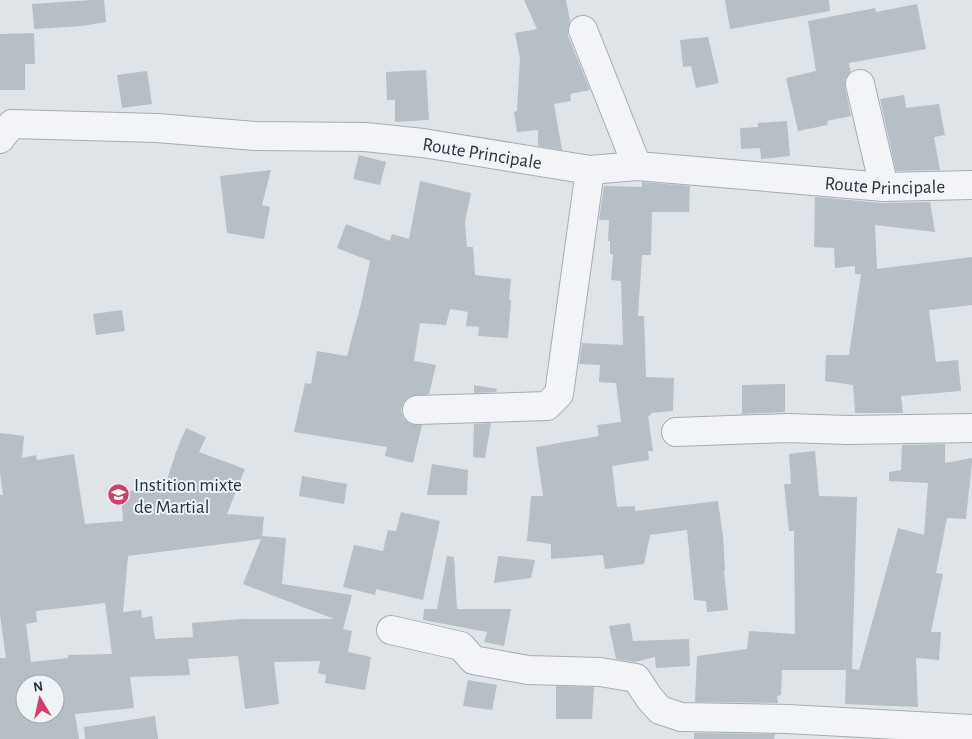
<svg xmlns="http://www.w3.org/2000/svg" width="972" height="739" font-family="'Alegreya Sans',sans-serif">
  <rect width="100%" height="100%" fill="#dfe4e9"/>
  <g fill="#b6bec6" fill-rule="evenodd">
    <polygon points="92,0 104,0 106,22 82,26 34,29 32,4"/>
    <polygon points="524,0 566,0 570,21 568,28 568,36 590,90 570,94 571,101 554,104 562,150 538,146 538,130 517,132 514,112 517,111 520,59 515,33 537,29"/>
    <polygon points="725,0 829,0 830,11 730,29"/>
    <polygon points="917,4 926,49 849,63 851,72 845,79 845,87 851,116 827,121 828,125 798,131 786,78 816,71 808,21 875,8 876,12"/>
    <polygon points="34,33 35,64 25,64 25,90 0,90 0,34"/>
    <polygon points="708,37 719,83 696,88 691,66 683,67 680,40"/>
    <polygon points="426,70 429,120 395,122 395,100 387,100 386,72"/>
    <polygon points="147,71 152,104 122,108 117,75"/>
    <polygon points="904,95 906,108 939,104 945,135 934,137 940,170 896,171 880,99"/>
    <polygon points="787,121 790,156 761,159 760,148 741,149 740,128 758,127 758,123"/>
    <polygon points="359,155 386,162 380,185 353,179"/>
    <polygon points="271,170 262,205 270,207 264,239 227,233 220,176"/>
    <polygon points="420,181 471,193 465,222 467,247 473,247 475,275 511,279 509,300 511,300 508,338 478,336 479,327 466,326 468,312 450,309 446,325 420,323 414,361 436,365 429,394 409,397 403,403 401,411 404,419 410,424 422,425 413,463 385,456 387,447 294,432 305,383 311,384 317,351 347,356 361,304 370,261 337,248 346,224 390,241 392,234 409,239"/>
    <polygon points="642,182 690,186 689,212 652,212 651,255 642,255 638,316 644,316 646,377 674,378 673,411 651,413 651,415 648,416 653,451 648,451 649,460 612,466 617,507 635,506 635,511 718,501 723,536 725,570 724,571 728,610 707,612 706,601 694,600 687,530 650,535 644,564 605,569 603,555 551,559 551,544 527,541 531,496 543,496 536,447 599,436 597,425 621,422 616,383 599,382 600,365 579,364 582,343 623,345 621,281 611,280 613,254 610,254 610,241 608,241 609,220 599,220 604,186 642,187"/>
    <polygon points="815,197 883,203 930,202 935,232 875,225 877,269 972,257 972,305 929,310 936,362 958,360 961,391 901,396 903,413 855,413 853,385 825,381 826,355 849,355 861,274 855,274 855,266 835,268 834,248 814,247"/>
    <polygon points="122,310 125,331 96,335 93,314"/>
    <polygon points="785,384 785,412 742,414 742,385"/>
    <polygon points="474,385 497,389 496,392 474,393"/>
    <polygon points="491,423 485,458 473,457 474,424"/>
    <path d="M 186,428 L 206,437 L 199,452 L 245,469 L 227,514 L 264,517 L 262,536 L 286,538 L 282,584 L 352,595 L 343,629 L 352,631 L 348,652 L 371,657 L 365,690 L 325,683 L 326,675 L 318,673 L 320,661 L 274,662 L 279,704 L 245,709 L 238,656 L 188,659 L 190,675 L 130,677 L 134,708 L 75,714 L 79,739 L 0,739 L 0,658 L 6,658 L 0,615 L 0,495 L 3,495 L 0,473 L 0,433 L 24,436 L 22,458 L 36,455 L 37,460 L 74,454 L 85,524 L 123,521 L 121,492 L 165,486 L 176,452 ZM 261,539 L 243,584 L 334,619 L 242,619 L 192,623 L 193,637 L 155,639 L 152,616 L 142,618 L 141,610 L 123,612 L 128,556 ZM 105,603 L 112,654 L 68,655 L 68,658 L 31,662 L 26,624 L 37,622 L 36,611 ZM 25,684 L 55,684 L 55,714 L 25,714 Z"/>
    <polygon points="945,444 945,463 972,458 972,462 966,519 947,518 936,573 943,574 931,632 941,632 939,660 916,658 918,707 845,704 846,670 782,670 781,695 777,696 778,703 695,702 697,656 747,649 749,631 795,634 794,531 789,531 784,484 791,484 789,454 815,451 819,496 857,497 852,669 859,670 898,528 924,535 928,483 889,481 889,472 901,470 902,445"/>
    <polygon points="432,464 468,470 467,495 427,495"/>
    <polygon points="302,476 347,484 344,504 299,496"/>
    <polygon points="401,512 440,521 423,600 376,589 375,595 343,587 354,545 383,551 388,530 396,531"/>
    <polygon points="447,556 454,557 457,609 511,609 504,646 484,642 487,632 423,620 424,609 437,609"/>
    <polygon points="498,556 535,560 531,578 494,583"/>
    <polygon points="630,623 633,641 689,639 690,666 656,668 655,657 635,662 616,659 609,626"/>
    <polygon points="468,680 497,685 492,710 463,706"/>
    <polygon points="556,686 594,687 592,719 556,719"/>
    <polygon points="155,716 158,739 85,739 84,727"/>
    <polygon points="694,733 775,734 774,739 694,739"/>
  </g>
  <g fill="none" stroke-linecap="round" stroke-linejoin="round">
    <defs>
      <g id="minor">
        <polyline points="583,30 637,166"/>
        <polyline points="860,84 884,187"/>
        <path id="s1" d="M 0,139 L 12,124 L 157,128 L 255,136 L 365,137 L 423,143 L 590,170 L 637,166 L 884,187 L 972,185"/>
        <polyline points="417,410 547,406 559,394 590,170"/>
        <polyline points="676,432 787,428 848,430 972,428"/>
        <polyline points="391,630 461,646 473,660 528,670 600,672 636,678 650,699 660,710 681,717 787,719 972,729"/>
      </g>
    </defs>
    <use href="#minor" stroke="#a4acb3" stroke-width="30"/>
    <use href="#minor" stroke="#f2f4f7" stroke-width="28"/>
  </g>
  <defs>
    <symbol id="school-disc" viewBox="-11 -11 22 22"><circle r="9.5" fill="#d63c69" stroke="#eef3f6"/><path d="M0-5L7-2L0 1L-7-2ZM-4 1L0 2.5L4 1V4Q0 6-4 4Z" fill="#fff"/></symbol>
  </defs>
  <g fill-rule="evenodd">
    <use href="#school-disc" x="106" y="482" width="25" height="25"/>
  </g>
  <g text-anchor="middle" stroke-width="4" stroke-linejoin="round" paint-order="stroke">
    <g font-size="19" fill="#273441" stroke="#eef3f6">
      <text dy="7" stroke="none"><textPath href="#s1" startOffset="491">Route Principale</textPath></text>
      <text dy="7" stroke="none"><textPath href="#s1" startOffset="896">Route Principale</textPath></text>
    </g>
    <g font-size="19" fill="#273441" stroke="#eef3f6" text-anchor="start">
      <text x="134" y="491">Instition mixte<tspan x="134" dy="22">de Martial</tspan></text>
    </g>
  </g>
  <g transform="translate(40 699) rotate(351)"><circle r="24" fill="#eef3f6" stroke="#9ea7ae"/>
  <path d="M0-4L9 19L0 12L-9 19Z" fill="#d63c69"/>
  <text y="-8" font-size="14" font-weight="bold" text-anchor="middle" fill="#273441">N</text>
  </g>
</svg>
